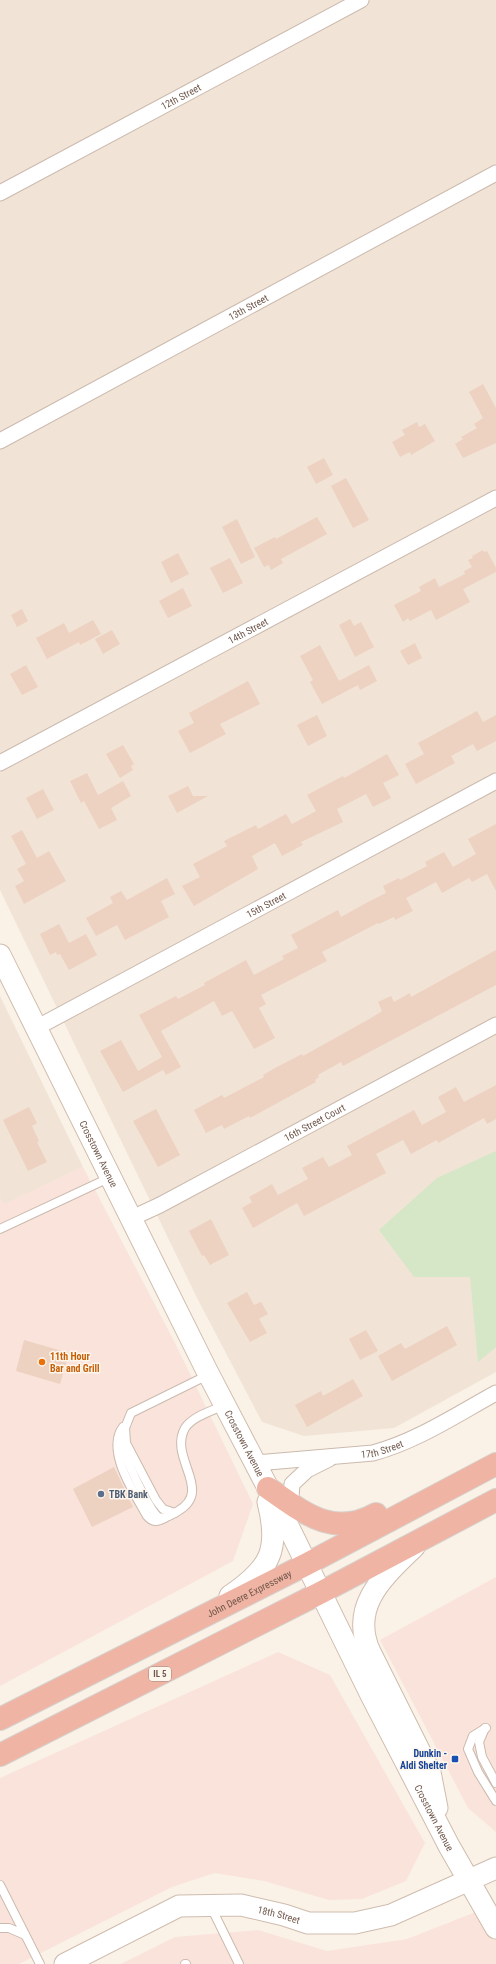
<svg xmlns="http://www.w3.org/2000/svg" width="496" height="1964" font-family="'Roboto Condensed',sans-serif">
  <rect width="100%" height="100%" fill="#faf2e7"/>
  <g fill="#f1e4d6">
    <polygon points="0,0 496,0 496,1372 394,1428 304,1436 262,1422 197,1298 0,890"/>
    <polygon points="0,996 83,1167 4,1205 0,1198"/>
  </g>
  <g fill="#fae3db">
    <polygon points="83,1167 175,1343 253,1504 233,1561 0,1686 0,1198 4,1204"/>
    <polygon points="496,1577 496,1832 468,1808 380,1640"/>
    <polygon points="278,1652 330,1675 425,1843 406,1881 362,1899 329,1900 264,1881 215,1873 172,1887 19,1964 0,1964 0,1778"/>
    <polygon points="496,1904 496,1964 121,1964 175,1937 258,1930 327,1951 407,1939"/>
  </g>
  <polygon fill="#d5e7c6" points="496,1151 496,1347 478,1362 470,1277 414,1277 379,1230 437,1178"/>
  <g fill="#edd1c1">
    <polygon points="483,384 496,408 496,443 463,458 455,444 463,439 461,437 477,428 474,424 483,418 469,392"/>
    <polygon points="417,422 419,427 425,424 435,441 411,455 410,452 400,457 392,442 405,435 402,430"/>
    <polygon points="324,458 333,475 316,484 307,467"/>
    <polygon points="346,478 369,520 353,528 331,486"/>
    <polygon points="317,517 327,534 281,559 283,563 271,570 269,565 264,567 254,548 275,537 276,539"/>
    <polygon points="237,519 255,557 241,564 222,527"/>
    <polygon points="483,550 484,552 487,551 496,568 496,572 463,589 470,602 436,620 431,610 410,621 408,618 403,622 394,605 421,591 419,587 435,578 439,587 465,574 464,571 472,567 468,560 473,558 472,556"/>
    <polygon points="178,553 189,574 171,583 161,562"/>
    <polygon points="230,558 243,583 223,593 210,568"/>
    <polygon points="183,588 192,606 168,618 159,601"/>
    <polygon points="22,609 28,621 17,627 11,615"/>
    <polygon points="350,619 354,626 361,622 374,647 355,657 339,625"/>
    <polygon points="93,620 101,634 80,645 79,642 47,659 36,638 64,623 69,633"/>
    <polygon points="112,630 120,644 103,654 95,639"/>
    <polygon points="415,643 422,658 408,665 400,651"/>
    <polygon points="320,645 339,681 369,665 377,681 360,690 358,685 322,704 310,682 313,680 300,656"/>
    <polygon points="26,665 38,687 22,695 10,674"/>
    <polygon points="248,681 260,704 220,724 226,734 190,753 178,731 194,723 189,713"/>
    <polygon points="477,711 483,722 496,715 496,741 477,751 473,744 451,756 455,763 416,784 405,764 424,754 418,743"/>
    <polygon points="317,715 327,736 308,746 297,725"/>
    <polygon points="123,745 134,764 131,766 133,770 120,778 106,754"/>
    <polygon points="387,754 399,775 383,783 391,798 373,807 366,794 337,809 343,822 301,842 303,845 282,856 275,843 252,856 258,869 194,906 182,886 200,877 193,864 227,846 224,841 256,825 258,829 286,814 292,824 316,811 307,795 343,776 344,778"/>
    <polygon points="87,773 98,795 123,781 131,796 111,808 117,820 99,829 84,801 81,803 70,781"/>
    <polygon points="188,786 193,796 208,796 177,813 168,796"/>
    <polygon points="43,789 54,810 37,819 26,798"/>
    <polygon points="496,824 496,891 487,874 472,882 469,878 442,893 436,882 406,898 413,911 395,920 394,917 379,924 378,923 322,952 327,961 261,995 266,1004 259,1008 275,1038 254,1049 232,1011 222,1016 214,1001 161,1031 181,1067 166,1075 163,1070 123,1092 100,1051 121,1040 138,1071 162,1057 139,1015 176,996 178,999 205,985 204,983 246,960 254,975 284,959 282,956 298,948 291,935 338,910 341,917 368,902 386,893 383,886 399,878 400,880 427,866 425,862 444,852 453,867 476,854 468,839"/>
    <polygon points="22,830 37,858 49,851 66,881 24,904 15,886 24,881 17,869 26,864 11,836"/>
    <polygon points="167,878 175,894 161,901 169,917 125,940 117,925 96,936 86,918 113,903 110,897 121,891 127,900"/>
    <polygon points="59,924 69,943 86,934 97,955 69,970 60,954 57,955 56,952 50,955 40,934"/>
    <polygon points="496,950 496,985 343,1066 341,1062 318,1075 319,1077 315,1080 316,1082 250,1118 249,1116 224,1129 222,1125 206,1133 194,1110 222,1095 224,1098 264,1077 263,1075 275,1068 302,1054 303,1056 371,1018 382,1011 378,1002 391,996 394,1002 410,993 411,997"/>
    <polygon points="496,1085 496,1119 487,1124 484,1118 438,1143 437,1140 411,1154 403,1140 376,1154 386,1173 304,1216 297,1203 253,1228 242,1208 252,1202 249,1197 272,1184 278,1195 308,1179 302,1168 323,1157 329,1167 352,1155 347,1146 414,1110 422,1125 446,1112 438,1097 456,1087 464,1102"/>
    <polygon points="29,1107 37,1123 32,1126 39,1141 37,1142 47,1162 28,1171 3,1120"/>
    <polygon points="156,1109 180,1155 158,1167 133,1121"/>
    <polygon points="211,1219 229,1255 210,1265 204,1255 202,1256 189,1231"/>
    <polygon points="247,1292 254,1305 261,1302 268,1314 259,1319 267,1333 250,1342 227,1303"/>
    <polygon points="447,1326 457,1345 392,1381 378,1356 401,1343 405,1349"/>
    <polygon points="366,1330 378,1351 360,1360 349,1339"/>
    <polygon points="24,1340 69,1353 60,1384 16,1371"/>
    <polygon points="353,1379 363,1396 307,1427 295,1405 321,1391 323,1396"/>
    <polygon points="114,1467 133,1507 92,1527 73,1489"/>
  </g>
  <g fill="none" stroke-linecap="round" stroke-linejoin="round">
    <defs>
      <g id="lane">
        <polyline points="0,1229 111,1177"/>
        <path d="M 123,1427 C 105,1451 135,1494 147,1516 C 153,1523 157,1522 165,1518"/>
        <path d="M 124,1437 C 124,1441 123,1445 124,1449 C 126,1461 149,1509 158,1517 C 165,1519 171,1515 178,1511 C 214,1490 168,1458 185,1428 C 193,1416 212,1411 225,1405"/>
        <polyline points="175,1513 163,1509 156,1500 126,1443 125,1428 131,1413 208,1375"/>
        <polyline points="485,1728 479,1742 482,1757 496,1783"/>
        <polyline points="486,1728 473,1736 468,1749 478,1772 496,1801"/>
        <polyline points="0,1885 40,1964"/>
        <polyline points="211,1907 239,1964"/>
        <polyline points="0,1928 9,1928 25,1935"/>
        <polyline points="185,1964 186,1964"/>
      </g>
      <g id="street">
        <path id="s1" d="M 0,193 L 361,0"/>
        <path id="s2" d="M 0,441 L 496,173"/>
        <path id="s3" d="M 0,763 L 496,498"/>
        <path id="s4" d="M 36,1028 L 496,781"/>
        <path id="s5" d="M 132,1218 L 160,1205 L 496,1025"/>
        <path id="s6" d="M 256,1463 L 373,1453 C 417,1441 456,1415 496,1393"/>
        <polyline points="290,1511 292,1484 307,1470 329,1459"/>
      </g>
      <g id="secondary">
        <path id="s7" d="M 0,955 L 207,1371 L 289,1528 L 371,1695 L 449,1846 L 496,1928"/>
        <path d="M 414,1547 C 384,1576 349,1606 370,1652 L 430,1772 L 437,1808"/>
        <path d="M 230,1596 C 271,1568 280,1550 268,1502"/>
        <path id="s8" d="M 65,1964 L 179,1906 L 241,1905 L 284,1915 L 308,1923 L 355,1923 L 391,1915 L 496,1868"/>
      </g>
      <g id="highway">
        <path d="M 268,1488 C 304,1513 333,1538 376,1514"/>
        <path id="s9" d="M 0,1719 L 307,1564 L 496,1464"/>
        <polyline points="0,1755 320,1593 496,1500"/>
      </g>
    </defs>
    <use href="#lane" stroke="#cbbaae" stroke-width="10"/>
    <use href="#street" stroke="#cbbaae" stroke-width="17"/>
    <use href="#secondary" stroke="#cfbcae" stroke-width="23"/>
    <use href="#highway" stroke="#d7d1cd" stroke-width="24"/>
    <use href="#lane" stroke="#fff" stroke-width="8"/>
    <use href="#street" stroke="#fff" stroke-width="15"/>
    <use href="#secondary" stroke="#fff" stroke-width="21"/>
    <use href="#highway" stroke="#efb4a3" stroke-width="22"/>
  </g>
  <circle fill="#e8710a" stroke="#fdf6ec" stroke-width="1.5" cx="42" cy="1362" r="4"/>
  <circle fill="#5c6f8a" stroke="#fdf6ec" stroke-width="1.5" cx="101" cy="1494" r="4"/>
  <rect fill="#1a4fb4" stroke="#fdf6ec" stroke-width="1.5" x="451" y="1755" width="8" height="8" rx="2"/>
  <g text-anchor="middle" stroke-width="3" stroke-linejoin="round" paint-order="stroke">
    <rect fill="#fdf6ec" stroke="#9b887d" stroke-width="1" x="149" y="1667" width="22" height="14" rx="3"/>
    <g font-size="9" font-weight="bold" fill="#71594d">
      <text x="160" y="1677">IL 5</text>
    </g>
    <g font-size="10" fill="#71594d" stroke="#fdf6ec">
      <text dy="4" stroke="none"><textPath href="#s1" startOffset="205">12th Street</textPath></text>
      <text dy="4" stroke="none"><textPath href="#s2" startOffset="282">13th Street</textPath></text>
      <text dy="4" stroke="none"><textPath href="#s3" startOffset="281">14th Street</textPath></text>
      <text dy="4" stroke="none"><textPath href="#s4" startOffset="261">15th Street</textPath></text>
      <text dy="4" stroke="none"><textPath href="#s5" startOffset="206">16th Street Court</textPath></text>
      <text dy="4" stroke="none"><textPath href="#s7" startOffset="222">Crosstown Avenue</textPath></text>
      <text dy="4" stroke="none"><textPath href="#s7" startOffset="546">Crosstown Avenue</textPath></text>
      <text dy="4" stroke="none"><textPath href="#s6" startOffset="127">17th Street</textPath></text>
      <text dy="4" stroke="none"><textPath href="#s9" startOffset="279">John Deere Expressway</textPath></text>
      <text dy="4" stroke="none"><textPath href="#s7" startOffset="966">Crosstown Avenue</textPath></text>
      <text dy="4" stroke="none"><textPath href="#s8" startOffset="229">18th Street</textPath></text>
    </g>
    <g font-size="10" font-weight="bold" fill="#c56008" stroke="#fdf6ec" text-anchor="start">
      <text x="50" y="1360">11th Hour<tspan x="50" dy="12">Bar and Grill</tspan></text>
    </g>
    <g font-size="10" font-weight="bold" fill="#4e5e75" stroke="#fdf6ec" text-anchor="start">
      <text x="109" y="1498">TBK Bank</text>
    </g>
    <g font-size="10" font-weight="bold" fill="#164399" stroke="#fdf6ec" text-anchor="end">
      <text x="447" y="1757">Dunkin -<tspan x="447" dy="12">Aldi Shelter</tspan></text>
    </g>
  </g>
</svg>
